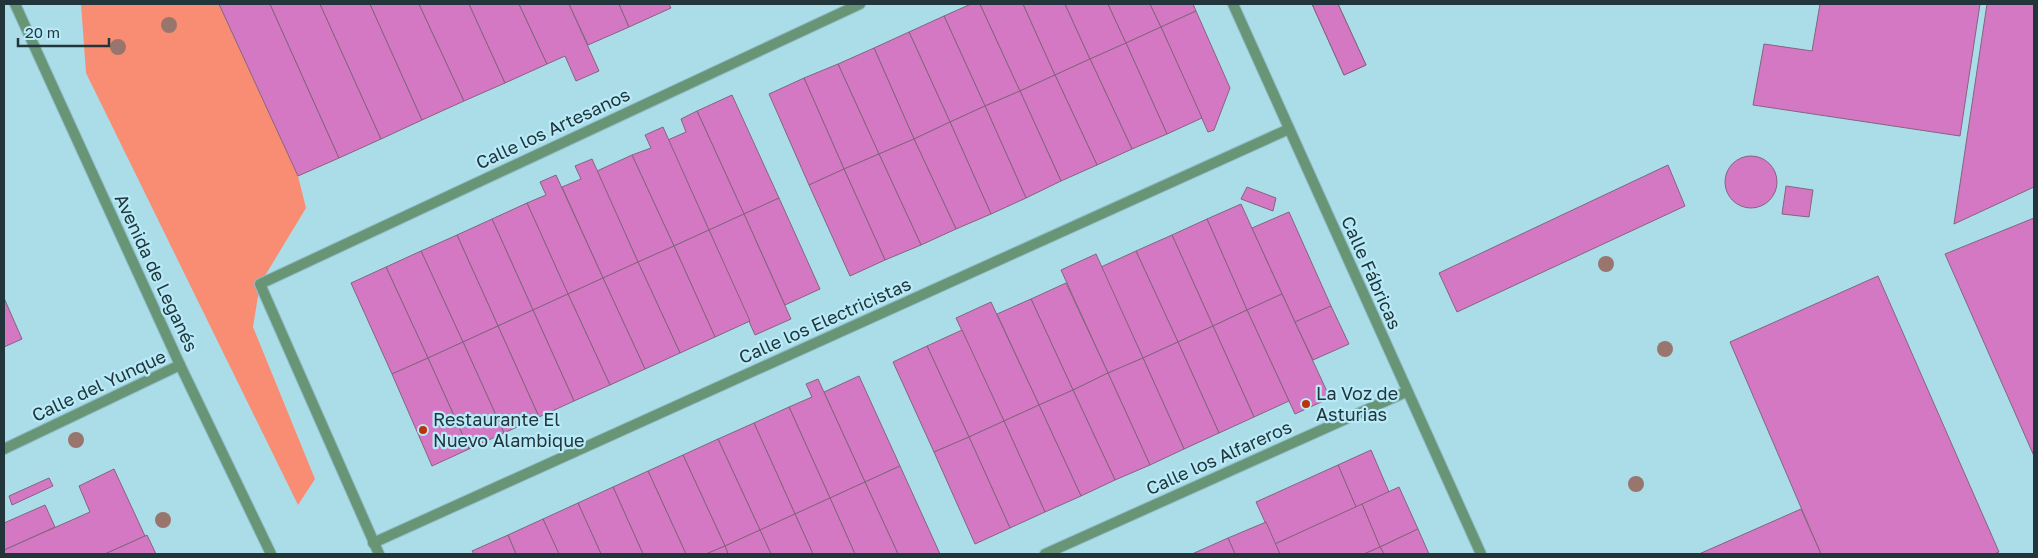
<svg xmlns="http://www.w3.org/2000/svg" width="2038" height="558" font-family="'Golos Text',sans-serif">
  <rect width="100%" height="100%" fill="#abdde9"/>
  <polygon fill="#f88d73" points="81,4 219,4 298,176 306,208 260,284 253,327 315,479 298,505 86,73"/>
  <g fill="#d578c3" stroke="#84647d">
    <polygon points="219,4 270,4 339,158 298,176"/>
    <polygon points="270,4 320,4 381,139 339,158"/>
    <polygon points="320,4 370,4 422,120 381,139"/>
    <polygon points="370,4 419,4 464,101 422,120"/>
    <polygon points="419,4 469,4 505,83 464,101"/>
    <polygon points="469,4 519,4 547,64 505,83"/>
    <polygon points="519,4 569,4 599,71 576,81 565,56 547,64"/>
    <polygon points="569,4 619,4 629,27 588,45"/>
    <polygon points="619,4 669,4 671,8 629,27"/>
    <polygon points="971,4 980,4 1020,91 985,106 944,16"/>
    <polygon points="980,4 1023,4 1055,75 1020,91"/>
    <polygon points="1023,4 1065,4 1090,59 1055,75"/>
    <polygon points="1065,4 1108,4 1126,43 1090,59"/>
    <polygon points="1108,4 1150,4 1161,27 1126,43"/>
    <polygon points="1150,4 1193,4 1196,11 1161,27"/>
    <polygon points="1312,4 1338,4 1366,65 1344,75"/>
    <polygon points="1312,4 1338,4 1366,65 1344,75"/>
    <polygon points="1820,4 1980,4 1960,136 1753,105 1764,44 1812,51"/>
    <polygon points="1987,4 2034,4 2034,187 1954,224"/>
    <polygon points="1196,11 1230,88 1214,130 1208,132 1161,27"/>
    <polygon points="944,16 985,106 950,122 909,32"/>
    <polygon points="1161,27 1202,118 1167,134 1126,43"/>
    <polygon points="909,32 950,122 914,139 874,48"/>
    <polygon points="1126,43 1167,134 1132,149 1090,59"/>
    <polygon points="874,48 914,139 879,154 838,64"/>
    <polygon points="1090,59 1132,149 1097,165 1055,75"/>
    <polygon points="838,64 879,154 844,169 804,78"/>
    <polygon points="1055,75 1097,165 1061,181 1020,91"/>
    <polygon points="804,78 844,169 809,185 769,94"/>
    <polygon points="1020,91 1061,181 1026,198 985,106"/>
    <polygon points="732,95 779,198 744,214 697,111"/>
    <polygon points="985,106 1026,198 991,214 950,122"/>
    <polygon points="697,111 744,214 709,230 668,140 686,132 681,119"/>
    <polygon points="950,122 991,214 956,229 914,139"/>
    <polygon points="663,127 709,230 674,246 632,155 651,148 645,135"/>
    <polygon points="914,139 956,229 921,245 879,154"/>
    <polygon points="879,154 921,245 885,260 844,169"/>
    <polygon points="632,155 674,246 638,262 597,171"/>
    <circle cx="1751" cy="182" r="26"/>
    <polygon points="592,159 638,262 603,278 562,187 581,179 575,166"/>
    <polygon points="1668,165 1685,206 1457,312 1439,273"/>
    <polygon points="844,169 885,260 850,276 809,185"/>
    <polygon points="556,175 603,278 568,294 527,203 546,195 540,182"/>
    <polygon points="1786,186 1813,190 1809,217 1782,214"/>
    <polygon points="1247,187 1276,198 1273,211 1241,199"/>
    <polygon points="779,198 820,289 785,305 744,214"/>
    <polygon points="527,203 568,294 533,310 492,219"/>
    <polygon points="1241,204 1282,294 1247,310 1207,219"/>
    <polygon points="1289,212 1331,306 1295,322 1252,228"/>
    <polygon points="744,214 791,319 755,335 709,230"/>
    <polygon points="2034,218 2034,456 1945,254"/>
    <polygon points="492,219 533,310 498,326 457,235"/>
    <polygon points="1207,219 1247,310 1213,326 1172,235"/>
    <polygon points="709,230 750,321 715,337 674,246"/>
    <polygon points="457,235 498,326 463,342 421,251"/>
    <polygon points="1172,235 1213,326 1178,342 1136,251"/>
    <polygon points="674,246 715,337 680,353 638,262"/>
    <polygon points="421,251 463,342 428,358 386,267"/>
    <polygon points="1136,251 1178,342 1143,358 1101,267"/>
    <polygon points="1096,254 1143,358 1108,373 1061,270"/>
    <polygon points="638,262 680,353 645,369 603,278"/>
    <polygon points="386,267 428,358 392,374 351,283"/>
    <polygon points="1878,276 1999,552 1994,554 1821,554 1730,342"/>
    <polygon points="603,278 645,369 610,385 568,294"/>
    <polygon points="1066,283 1108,373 1073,390 1031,299"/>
    <polygon points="568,294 610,385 574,401 533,310"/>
    <polygon points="1282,294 1330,398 1295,414 1247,310"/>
    <polygon points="4,298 22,339 4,347"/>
    <polygon points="1031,299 1073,390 1039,405 997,314"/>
    <polygon points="991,302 1039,405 1004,421 956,318"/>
    <polygon points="1331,306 1349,344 1313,360 1295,322"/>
    <polygon points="533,310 574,401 539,417 498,326"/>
    <polygon points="1247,310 1289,401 1254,417 1213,326"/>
    <polygon points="498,326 539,417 504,433 463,342"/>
    <polygon points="1213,326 1254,417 1219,433 1178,342"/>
    <polygon points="962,330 1004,421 969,437 927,346"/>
    <polygon points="463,342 504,433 469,449 428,358"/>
    <polygon points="1178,342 1219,433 1184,449 1143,358"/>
    <polygon points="927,346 969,437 934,452 893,362"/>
    <polygon points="428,358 469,449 432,466 392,374"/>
    <polygon points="1143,358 1184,449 1150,465 1108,373"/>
    <polygon points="1108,373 1150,465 1115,480 1073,390"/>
    <polygon points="859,376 900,466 865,482 824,392"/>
    <polygon points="818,379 865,482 830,498 789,407 812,397 806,384"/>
    <polygon points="1073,390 1115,480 1081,496 1039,405"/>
    <polygon points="1039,405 1081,496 1045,512 1004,421"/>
    <polygon points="789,407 830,498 795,514 754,423"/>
    <polygon points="1004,421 1045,512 1010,528 969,437"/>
    <polygon points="754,423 795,514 760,530 718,439"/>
    <polygon points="969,437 1010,528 975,544 934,452"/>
    <polygon points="718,439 760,530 725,546 683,455"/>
    <polygon points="1371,450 1389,492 1356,507 1338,465"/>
    <polygon points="683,455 725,546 706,554 686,554 648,471"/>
    <polygon points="1338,465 1356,507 1275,544 1256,502"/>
    <polygon points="900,466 940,554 898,554 865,482"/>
    <polygon points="114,469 145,536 105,554 4,554 4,550 90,512 79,486"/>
    <polygon points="648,471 686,554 643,554 613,487"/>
    <polygon points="49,478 53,486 12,505 9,496"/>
    <polygon points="865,482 898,554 855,554 830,498"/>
    <polygon points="613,487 643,554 601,554 578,503"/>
    <polygon points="1399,487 1418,529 1380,547 1362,504"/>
    <polygon points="830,498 855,554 813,554 795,514"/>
    <polygon points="578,503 601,554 559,554 543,519"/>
    <polygon points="1362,504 1380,547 1364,554 1280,554 1275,544"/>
    <polygon points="45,505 55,527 4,550 4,523"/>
    <polygon points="1801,509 1821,554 1699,554"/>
    <polygon points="795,514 813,554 771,554 760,530"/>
    <polygon points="543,519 559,554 516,554 508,535"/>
    <polygon points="1266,522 1280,554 1235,554 1228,538"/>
    <polygon points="1418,529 1429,554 1384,554 1380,547"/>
    <polygon points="760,530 771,554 728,554 725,546"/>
    <polygon points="147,535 156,554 105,554 145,536"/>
    <polygon points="508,535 516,554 474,554 472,551"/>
    <polygon points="1228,538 1235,554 1192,554"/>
    <polygon points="725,546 728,554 706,554"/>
    <polygon points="1380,547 1384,554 1364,554"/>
  </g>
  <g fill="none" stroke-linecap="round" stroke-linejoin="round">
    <defs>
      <g id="minor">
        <polyline points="1233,4 1481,554"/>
        <polyline points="4,449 180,365"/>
        <polyline points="373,543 1289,129"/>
        <polyline points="379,554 260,284 860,4"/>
        <polyline points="1045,554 1406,392"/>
      </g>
      <polyline id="tertiary" points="15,4 180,365 271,554"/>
    </defs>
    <use href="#minor" stroke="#8fbbc6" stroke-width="12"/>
    <use href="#tertiary" stroke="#8fbbc6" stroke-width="12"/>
    <use href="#minor" stroke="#699577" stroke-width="10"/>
    <use href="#tertiary" stroke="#699577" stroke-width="10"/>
  </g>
  <g fill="#98766d">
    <circle cx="169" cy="25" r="8"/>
    <circle cx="118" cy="47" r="8"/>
    <circle cx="1606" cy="264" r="8"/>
    <circle cx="1665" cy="349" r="8"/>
    <circle cx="76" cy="440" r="8"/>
    <circle cx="1636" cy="484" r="8"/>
    <circle cx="163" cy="520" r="8"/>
  </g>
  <g fill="#bc320d" stroke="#b8eaf7" stroke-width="2">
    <circle cx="1306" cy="404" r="5"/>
    <circle cx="423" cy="430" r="5"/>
  </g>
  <g text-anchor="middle" stroke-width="4.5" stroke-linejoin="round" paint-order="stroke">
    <g font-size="18" fill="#21353a" stroke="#b8eaf7">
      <text transform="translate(553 129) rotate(-25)" y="6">Calle los Artesanos</text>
      <text transform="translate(156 273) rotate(65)" y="6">Avenida de Leganés</text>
      <text transform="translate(1371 273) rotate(66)" y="6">Calle Fábricas</text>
      <text transform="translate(825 321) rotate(-24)" y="6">Calle los Electricistas</text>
      <text transform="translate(99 386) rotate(-25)" y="6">Calle del Yunque</text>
      <text transform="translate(1219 458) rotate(-24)" y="6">Calle los Alfareros</text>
    </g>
    <g font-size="18" fill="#21353a" stroke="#b8eaf7" text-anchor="start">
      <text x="1316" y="400">La Voz de<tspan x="1316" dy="21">Asturias</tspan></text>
      <text x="433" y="426">Restaurante El<tspan x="433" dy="21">Nuevo Alambique</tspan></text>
    </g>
  </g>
  <rect width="2038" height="558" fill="none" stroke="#21353a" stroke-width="10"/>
  <path d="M18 38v8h91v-8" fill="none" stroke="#21353a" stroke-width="2.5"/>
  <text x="25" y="38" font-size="15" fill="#21353a" stroke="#b8eaf7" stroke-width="4" paint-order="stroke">20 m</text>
</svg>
